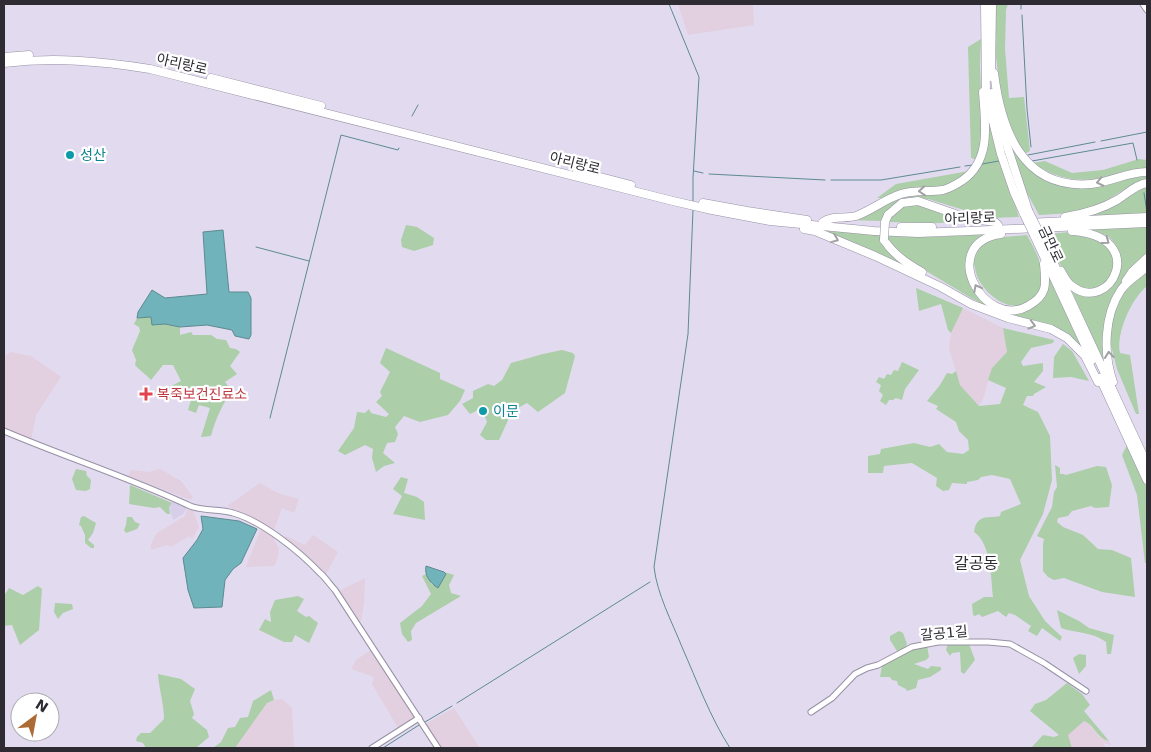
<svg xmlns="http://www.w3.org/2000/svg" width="1151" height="752" font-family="'DejaVu Sans','Noto Sans KR',sans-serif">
  <rect width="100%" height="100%" fill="#e2dbf0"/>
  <polygon fill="#d7cfea" points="174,500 188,507 183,514 173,520 169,507"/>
  <g fill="#e2cfdf">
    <polygon points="678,4 753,4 754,25 688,35"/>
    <polygon points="963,308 1003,328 1007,352 992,368 984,396 979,406 960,385 949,349 951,333"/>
    <polygon points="11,352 31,356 61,377 36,415 31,440 4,428 4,357"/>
    <polygon points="160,469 181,481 193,497 191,500 128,476 131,470 149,472"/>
    <polygon points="260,483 278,493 299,499 294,513 282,508 274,530 227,506"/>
    <polygon points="188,507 193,510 199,527 192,539 189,536 171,547 167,545 151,550 151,544 157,533 185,516"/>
    <polygon points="261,529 273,537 279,549 277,561 274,566 246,567"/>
    <polygon points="313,535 338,552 326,574 302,551 283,539 286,536 305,545"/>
    <polygon points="365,578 364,602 361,622 339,591"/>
    <polygon points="371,650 415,718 398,728 372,684 374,677 351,669 356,660"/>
    <polygon points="282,699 292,708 294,748 235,748 267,703 274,700"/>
    <polygon points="454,708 480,748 441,748 425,724"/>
    <polygon points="1084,721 1088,722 1098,736 1109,741 1111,745 1103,743 1106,748 1072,748 1068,735"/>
  </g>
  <g fill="#accea8">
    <polygon points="996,4 1008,4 1006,10 1005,49 1009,98 1024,97 1030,151 1024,154 1010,130 1001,96 994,42"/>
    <polygon points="981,39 980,67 983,134 982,146 975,159 971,158 968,47"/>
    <polygon points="989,121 1019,217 990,218 928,199 907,198 898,202 882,221 849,220 900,196 951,190 976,174 987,150"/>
    <polygon points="1005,134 1028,167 1058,184 1086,188 1128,177 1147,175 1147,184 1132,185 1104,202 1074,213 1039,215 1027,193"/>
    <path d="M 1139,159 L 1147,160 L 1147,169 C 1136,169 1127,172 1116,175 C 1084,183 1061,182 1033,163 L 1045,161 L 1072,173 L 1103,170 Z"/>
    <polygon points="969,171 951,184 935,187 903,189 882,198 877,198 896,184"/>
    <polygon points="1147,186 1147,213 1085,216 1140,189"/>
    <path d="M 918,203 L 974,221 L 939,223 L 888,222 C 896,210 903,204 918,203 Z"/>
    <polygon points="406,225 417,227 434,238 433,245 414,251 402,247 401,240"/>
    <path d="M 1147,226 L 1147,254 L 1128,274 L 1111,303 L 1106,362 L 1104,365 L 1068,282 L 1077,294 C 1085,294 1097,296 1104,292 C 1124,279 1126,252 1109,237 C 1103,233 1093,231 1087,228 Z"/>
    <polygon points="823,230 881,235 912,269"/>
    <path d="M 1070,232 L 1093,236 L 1113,249 C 1114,255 1117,262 1115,268 C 1111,284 1092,297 1076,285 C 1061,275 1055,250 1048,234 Z"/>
    <polygon points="985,234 970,247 966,267 977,293 1005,312 1019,313 1036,305 1047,270 1083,348 1067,333 1043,323 996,311 971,298 898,254 888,240 888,236 936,237"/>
    <path d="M 1027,235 C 1032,245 1038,254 1040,264 C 1051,313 1003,319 980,282 C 976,276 975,267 973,260 L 981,243 L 1004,237 Z"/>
    <path d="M 1147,271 L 1147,286 C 1131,299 1116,333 1120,353 L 1130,355 L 1139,414 L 1136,414 L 1117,369 L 1109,338 L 1114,311 L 1124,291 Z"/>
    <polygon points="916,288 963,308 951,333 948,330 941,304 919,311"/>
    <path d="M 145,317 L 151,317 L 153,325 L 165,324 L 180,327 L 180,335 L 191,332 L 193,335 L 211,335 L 217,339 L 226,340 L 230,348 L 236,349 L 240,352 L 230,366 L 237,374 L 225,382 L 228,386 L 235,387 C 223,402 216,418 211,436 L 201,437 L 210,408 L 199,405 L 196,413 L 188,410 L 191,400 C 183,392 175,398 165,401 L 163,390 L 181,381 L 173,365 L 163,365 L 151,380 C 146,374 140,371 135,365 L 136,360 L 132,350 L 140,331 L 139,327 L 134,324 L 137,318 Z"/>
    <path d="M 1003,328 L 1054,340 L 1053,343 L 1031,348 L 1021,362 L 1023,366 L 1043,363 L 1043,371 L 1034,382 L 1046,387 L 1034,394 L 1033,396 L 1027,396 L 1023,405 L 1038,412 L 1050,436 L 1052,480 L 1043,514 L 1020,560 L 1029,596 L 1045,621 L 1062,637 L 1060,641 L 1042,628 L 1037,636 L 1028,631 L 1031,626 L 1015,615 L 1009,613 L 1006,617 L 998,611 L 982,617 L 979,614 L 975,616 L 973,615 L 972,604 L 984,597 L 993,597 C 991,578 991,543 974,532 C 977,513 988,519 1000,516 L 1001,512 L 1021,504 L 1010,479 L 992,475 L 981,477 L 978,480 L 967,482 L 967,484 L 952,483 L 949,490 L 943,491 L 936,486 L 937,478 L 912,463 L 884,466 L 883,473 L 868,473 L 868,456 L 880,454 L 881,449 L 914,443 L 930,447 L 939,444 L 947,452 L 963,454 L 969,450 L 968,440 L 959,431 L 956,422 L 936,409 L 938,406 L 927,401 L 940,385 L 947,373 L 952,374 L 956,371 L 960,385 L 979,406 L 1000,404 L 1006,388 L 988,380 L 992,368 L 1007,352 Z"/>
    <polygon points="1063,344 1072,351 1089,381 1071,377 1053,378 1054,357"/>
    <polygon points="386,348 440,373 440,379 465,390 460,401 448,415 420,422 404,416 395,427 398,434 395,442 387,443 383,453 395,463 384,466 376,472 372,458 373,449 365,445 345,455 338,451 354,428 357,412 365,413 369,409 371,413 386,417 389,414 376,402 382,396 380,392 390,372 380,363"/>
    <polygon points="562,350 573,353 575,356 565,393 538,412 527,403 518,408 519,413 509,418 499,440 486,440 480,435 487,422 482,408 470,414 462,404 473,398 473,391 488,384 494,386 502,380 511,363 543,354"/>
    <polygon points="902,362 919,370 905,389 902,400 896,398 893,400 889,400 886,405 880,401 883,395 879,391 881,385 876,382 879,377 884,379 887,374 891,375 894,370 898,371"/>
    <polygon points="1127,445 1147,487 1147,563 1145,563 1137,495 1122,455"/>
    <polygon points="1055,465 1060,468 1060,474 1063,474 1066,475 1097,466 1106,467 1112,485 1109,507 1095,508 1091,506 1072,511 1068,516 1058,518 1057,522 1063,527 1083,535 1098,549 1112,550 1131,558 1135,597 1102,592 1064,578 1054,580 1048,577 1043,571 1043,544 1044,539 1037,536 1052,507 1054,492 1057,487"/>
    <polygon points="76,469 86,471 87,476 91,480 90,489 86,491 76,490 72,479"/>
    <polygon points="401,477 408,479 404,493 417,497 424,502 425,520 393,514 402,496 393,489"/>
    <polygon points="130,485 172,503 169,507 170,514 167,514 160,507 154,508 129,504"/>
    <polygon points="84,516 96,523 93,533 88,540 94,545 94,548 91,548 85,543 85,535 81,526 79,525 81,517"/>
    <polygon points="127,517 132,517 135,522 140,524 137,529 126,533 124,530 126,525"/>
    <polygon points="444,572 454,575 449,585 451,593 461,596 416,623 411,631 412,640 408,642 402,634 400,623 422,606 431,594 422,576 426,574 432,585 446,575"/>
    <polygon points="38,586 42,589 39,630 20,645 12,625 4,626 4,596 9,588 23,595"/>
    <polygon points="298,596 304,599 297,611 306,617 309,616 318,623 309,643 295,635 292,642 284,642 259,630 265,619 271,622 270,612 275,600"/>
    <polygon points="55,603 72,604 73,609 63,613 58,619 54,612"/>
    <path d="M 1057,610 L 1079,621 L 1089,628 L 1114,635 L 1111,654 L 1107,654 L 1106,642 C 1093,632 1076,633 1061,628 Z"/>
    <polygon points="899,631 903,633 907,644 905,648 897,651 890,640 890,636"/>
    <polygon points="948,643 969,644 975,660 964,674 961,672 960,652 952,653 950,656 946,650"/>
    <polygon points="927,645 929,657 926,660 914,664 928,669 931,666 941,667 941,670 930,677 918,680 916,688 907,691 906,689 898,685 897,681 892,680 890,677 880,677 882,666 913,649"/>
    <polygon points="1079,654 1086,655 1086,666 1079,674 1073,658"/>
    <path d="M 158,674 L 181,679 L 195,689 L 190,701 L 194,714 L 192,718 L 207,730 L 209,737 L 196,748 L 146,748 L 143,743 L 136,741 L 137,737 L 141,733 L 150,733 L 164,719 C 164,704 159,689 158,674 Z"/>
    <path d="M 1067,683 L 1082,694 L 1090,705 L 1084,711 L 1109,741 C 1095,737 1095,725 1084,721 L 1068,735 L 1072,748 L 1031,748 L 1043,735 L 1054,737 L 1059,735 L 1030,711 L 1035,704 L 1046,700 Z"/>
    <polygon points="271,690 274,700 267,703 235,748 213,748 221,742 228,728 235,727 240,718 248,717 253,701"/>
  </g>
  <g fill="#71b3ba" stroke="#5d8a92">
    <polygon points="223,230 229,292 248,292 251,298 251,335 249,339 235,336 232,330 207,325 180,327 165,324 152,325 151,317 137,318 138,312 152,290 165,298 207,294 203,232"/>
    <polygon points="201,516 239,521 257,529 241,563 233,569 225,580 222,607 194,608 188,590 183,558 197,540 203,529"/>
    <path d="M 426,566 L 444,572 L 446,574 L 438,588 C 430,583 424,575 426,566 Z"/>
  </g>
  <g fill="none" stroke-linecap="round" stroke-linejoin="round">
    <g stroke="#5d8a92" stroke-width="1">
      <polyline points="669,4 699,77 693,178 693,203"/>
      <polyline points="1021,4 1021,9"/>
      <polyline points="1022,15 1027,109 1031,147"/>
      <polyline points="412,116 418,105"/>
      <polyline points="1101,141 1147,132"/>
      <polyline points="1028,155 1095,142"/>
      <polyline points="1032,161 1133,143 1137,160"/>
      <polyline points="982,164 999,161"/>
      <polyline points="965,166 973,165"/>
      <polyline points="694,171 703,173"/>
      <polyline points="709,174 825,180"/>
      <polyline points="831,180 881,180 960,167"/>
      <polyline points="1144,193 1147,212"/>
      <path d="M 693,210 L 688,334 L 654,567 C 657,594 672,622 682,647 C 697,681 710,717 730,748"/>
      <polyline points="256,247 309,261"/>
      <polyline points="270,418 341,135 398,150 399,148"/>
      <polyline points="457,703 650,582"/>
      <polyline points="425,722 452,706"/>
      <polyline points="383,748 419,725"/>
    </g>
    <defs>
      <g id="minor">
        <polyline points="1143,4 1147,10"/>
        <path d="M 4,431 C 65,457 128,477 188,505 C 201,512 219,508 233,513 C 262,521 299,551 320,573 C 326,578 330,585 335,590 L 438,748"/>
        <polyline points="811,712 832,698 855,674 867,668 878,665 912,647 938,642 988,642 1010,644 1044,663 1086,691"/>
        <polyline points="372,748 419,718"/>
      </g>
      <g id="highway">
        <polyline points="985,4 986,93 1001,154 1014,192 1024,214"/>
        <polyline points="4,57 29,55"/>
        <path d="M 4,63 C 54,57 100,61 150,69 L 673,201 L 712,210 L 770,221 L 874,231 L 918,233 L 969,231 L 1147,223"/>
        <path d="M 990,72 L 994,73 C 1001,129 1022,190 1091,184 C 1111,182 1127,172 1147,172"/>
        <polyline points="991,77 992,4"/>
        <polyline points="211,78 321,106"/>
        <polyline points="992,93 994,106 1028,210"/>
        <polyline points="577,171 631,185"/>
        <polyline points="703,203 747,211 807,220"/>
        <polyline points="888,215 902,203 918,201 958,215 975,219 995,222 998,225"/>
        <path d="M 1065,217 C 1084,214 1100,210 1117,200 C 1127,194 1135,185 1147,183"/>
        <path d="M 823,222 C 832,215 846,219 856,216 C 872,210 885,199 901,194 C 914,190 929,192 943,190 C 950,188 957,184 963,180 C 992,159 985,123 983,92 L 986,93"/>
        <polyline points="1028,223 1147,217"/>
        <polyline points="901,227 932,227"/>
        <polyline points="804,229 815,231 875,256 941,287 971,304 1008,318 1051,329 1067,338 1085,356 1098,382 1101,381"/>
        <path d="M 1001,234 C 937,243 983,331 1028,306 C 1048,295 1046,284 1044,264"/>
        <polyline points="1034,235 1092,360"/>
        <polyline points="1041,236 1147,464"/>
        <path d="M 884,240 C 893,254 907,264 922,272"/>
        <path d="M 1061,271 C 1064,276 1067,283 1072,286 C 1110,316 1151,236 1072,231"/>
        <polyline points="1126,281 1132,272 1147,258"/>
        <polyline points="1100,378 1147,480"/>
        <path d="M 1113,382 C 1103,354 1104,315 1121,290 C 1127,281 1139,274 1147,267"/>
      </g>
    </defs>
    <use href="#minor" stroke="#9791a4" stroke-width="7"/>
    <use href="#highway" stroke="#9791a4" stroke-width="9"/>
    <use href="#minor" stroke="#fff" stroke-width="5"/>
    <use href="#highway" stroke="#fff" stroke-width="8"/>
    <defs>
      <g id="highway-bridge">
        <polyline points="1028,210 1041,236"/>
        <polyline points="1024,214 1034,235"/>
        <polyline points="884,240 885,222 888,215"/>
      </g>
    </defs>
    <use href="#highway-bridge" stroke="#9791a4" stroke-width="9" stroke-linecap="butt"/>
    <use href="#highway-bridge" stroke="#fff" stroke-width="8"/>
  </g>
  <defs><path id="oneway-chevron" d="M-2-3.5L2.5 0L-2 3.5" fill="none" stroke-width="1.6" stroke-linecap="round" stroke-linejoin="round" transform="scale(1.25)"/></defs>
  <g stroke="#a1a0a3">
    <use href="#oneway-chevron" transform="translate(1100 182) rotate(168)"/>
    <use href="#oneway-chevron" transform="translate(922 191) rotate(175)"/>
    <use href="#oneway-chevron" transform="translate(835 239) rotate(22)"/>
    <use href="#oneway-chevron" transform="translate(1106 241) rotate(36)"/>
    <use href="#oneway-chevron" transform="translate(977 288) rotate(-118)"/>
    <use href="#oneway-chevron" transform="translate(1032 325) rotate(15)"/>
    <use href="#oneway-chevron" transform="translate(1109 355) rotate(-96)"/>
  </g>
  <g fill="#0f9aa8" stroke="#fff" stroke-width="2">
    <circle cx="70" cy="155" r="5"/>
    <circle cx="483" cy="411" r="5"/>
  </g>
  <path fill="#e0444e" stroke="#fff" stroke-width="2" d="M143.5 386.5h5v5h5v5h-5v5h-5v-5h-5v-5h5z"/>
  <g text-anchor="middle" stroke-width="4.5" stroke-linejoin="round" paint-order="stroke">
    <g font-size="14" fill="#2e2b33" stroke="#fff">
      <text transform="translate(182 64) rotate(13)" y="5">아리랑로</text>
      <text transform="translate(575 163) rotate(14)" y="5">아리랑로</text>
      <text transform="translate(970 218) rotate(-2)" y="5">아리랑로</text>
      <text transform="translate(1051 244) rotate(65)" y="5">금만로</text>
      <text transform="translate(944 633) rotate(-5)" y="5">갈공1길</text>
    </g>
    <g font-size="14" fill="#0d838f" stroke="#fff" text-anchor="start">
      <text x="80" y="160">성산</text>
      <text x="493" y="416">이문</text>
    </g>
    <g font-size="14" fill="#be3a42" stroke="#fff" text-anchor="start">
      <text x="157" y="399">복죽보건진료소</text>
    </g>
    <g font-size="16" fill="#2e2b33" stroke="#fff">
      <text x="976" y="569">갈공동</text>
    </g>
  </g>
  <rect width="1151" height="752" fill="none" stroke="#2e2b33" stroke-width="10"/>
  <g transform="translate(35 717) rotate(32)"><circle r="24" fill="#ffffff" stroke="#abaaad"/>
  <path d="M0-4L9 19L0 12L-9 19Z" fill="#ac6b35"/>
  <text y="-8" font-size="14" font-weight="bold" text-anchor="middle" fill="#2e2b33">N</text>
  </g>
</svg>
